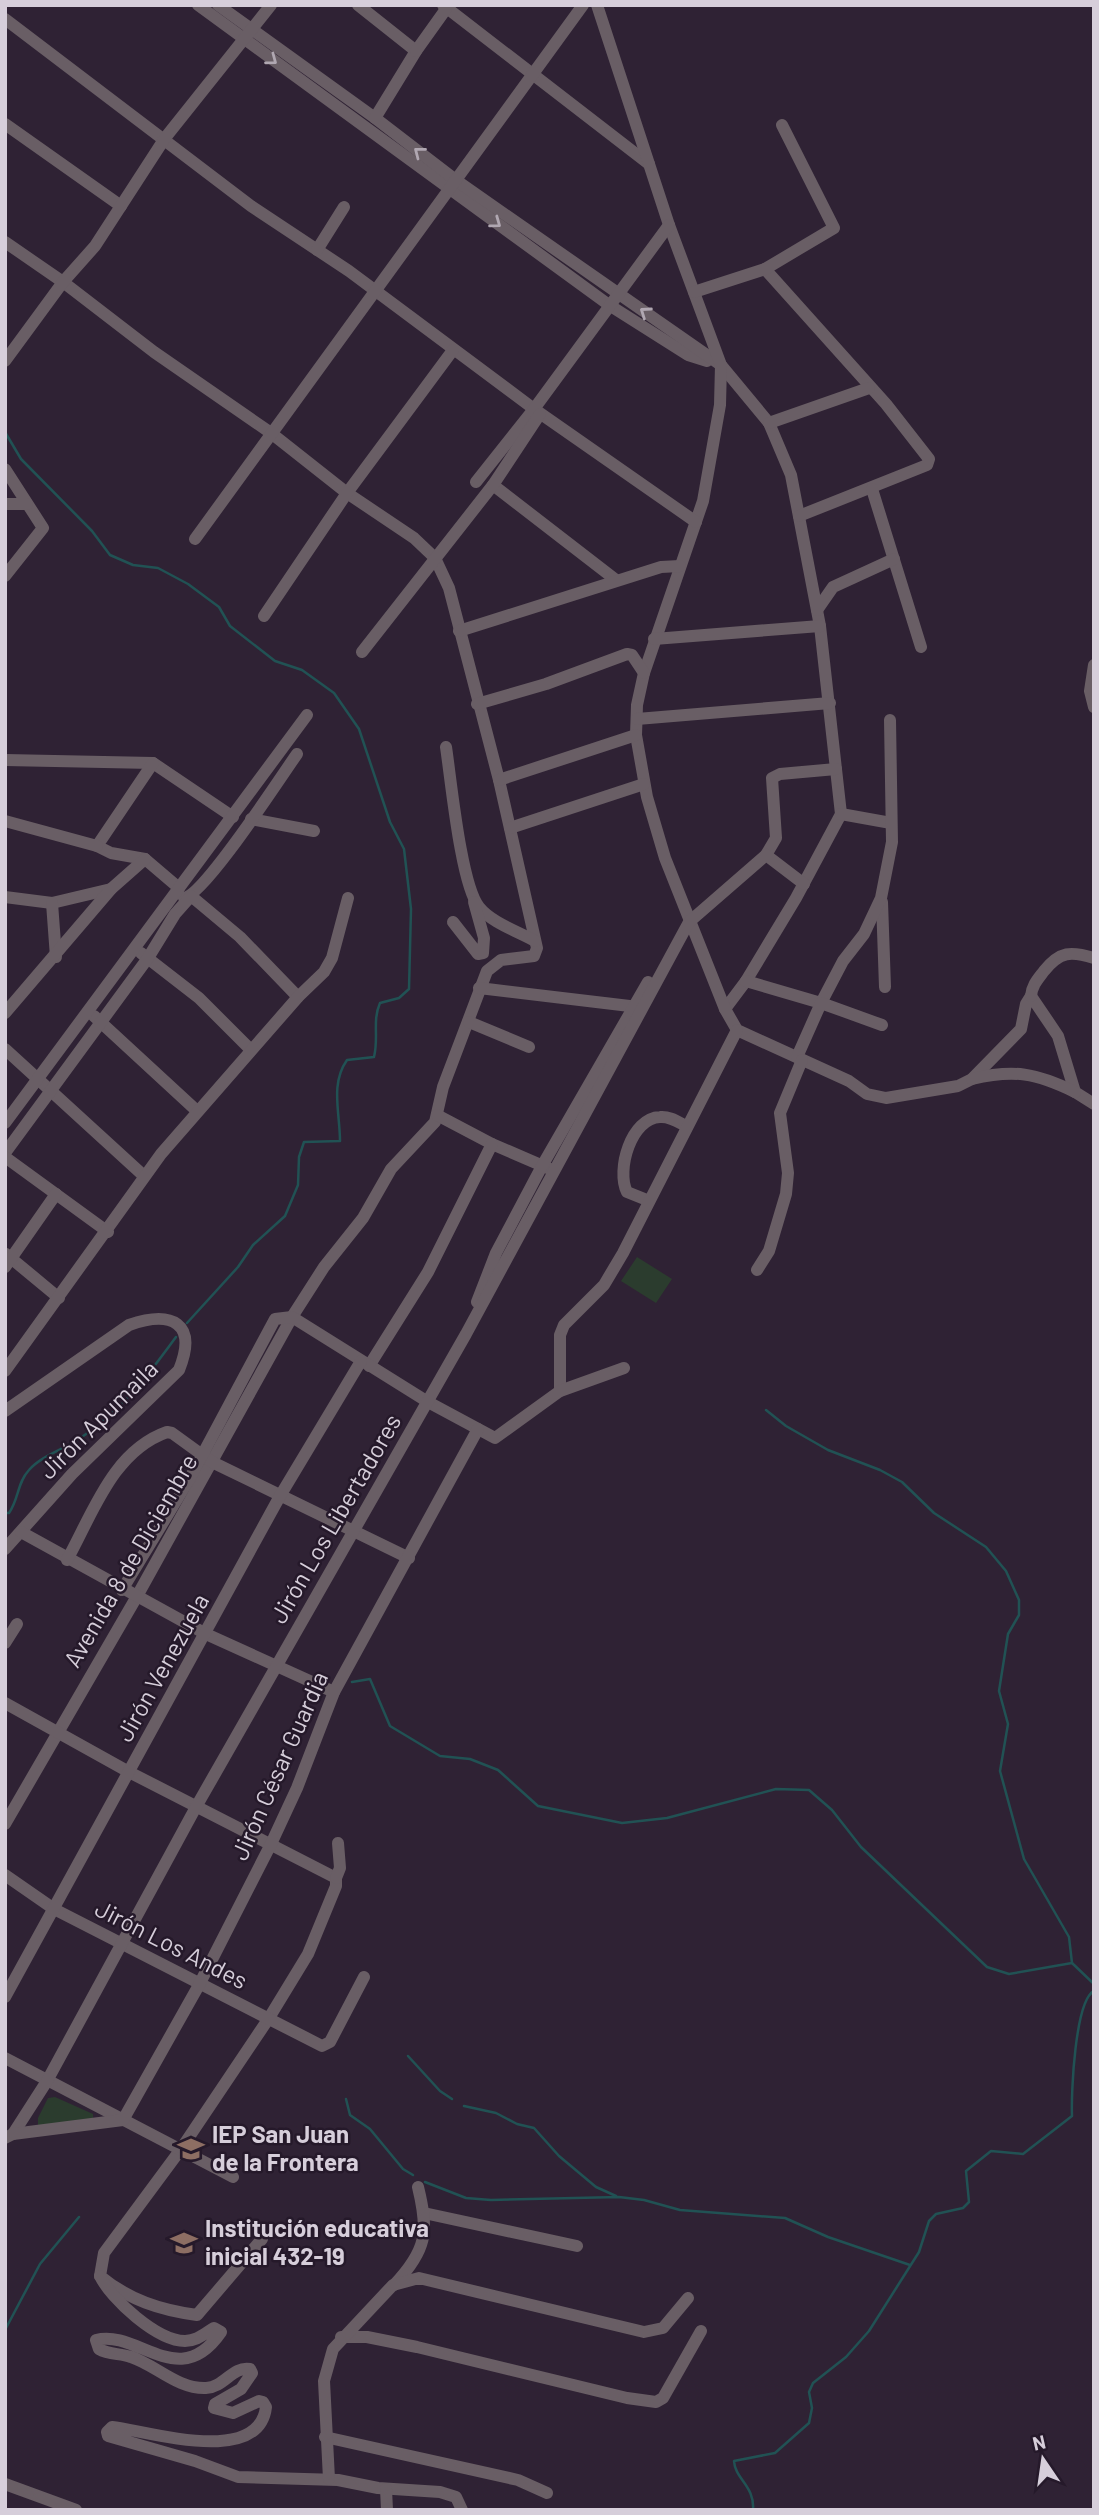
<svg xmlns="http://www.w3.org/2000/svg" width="1099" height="2515" font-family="Barlow,sans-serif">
  <rect width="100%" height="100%" fill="#2f2234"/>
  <g fill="#2b3c2e">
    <polygon points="637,1257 672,1279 656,1303 621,1281"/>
    <polygon points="55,2097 93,2114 93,2120 38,2126 38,2118 48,2098"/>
  </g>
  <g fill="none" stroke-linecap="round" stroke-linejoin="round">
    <g stroke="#215254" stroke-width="2.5">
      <path d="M 5,432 L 21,459 L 92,531 L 110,555 L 133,565 L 158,568 L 188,584 L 219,607 L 230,626 L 275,661 L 302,670 L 334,693 L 359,729 L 390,822 L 404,849 L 411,909 L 409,989 L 399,998 L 380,1003 C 372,1021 379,1037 374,1057 L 347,1060 C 330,1084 340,1113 340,1141 L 304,1142 L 299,1157 L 298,1185 L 285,1216 L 253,1245 L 238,1267 L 187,1323"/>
      <polyline points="766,1410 786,1426 828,1450 880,1470 902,1482 934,1513 986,1547 1006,1571 1019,1600 1019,1615 1008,1634 999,1691 1008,1724 1000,1771 1024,1859 1069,1937 1072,1963"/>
      <path d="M 5,1513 L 9,1513 C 19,1499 17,1483 29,1470 C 41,1456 64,1449 79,1439 C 122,1411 146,1378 176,1337"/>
      <polyline points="352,1682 370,1679 390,1726 440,1756 470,1759 498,1770 538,1806 622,1823 667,1818 776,1789 809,1790 832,1810 861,1847 987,1967 1009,1974 1072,1963 1094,1984"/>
      <polyline points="408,2056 440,2091 452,2099"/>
      <polyline points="346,2099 350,2115 370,2129 403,2169 413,2175"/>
      <polyline points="464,2106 496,2113 517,2124 534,2128 559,2156 596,2187 616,2196"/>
      <polyline points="425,2182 466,2198 491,2200 619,2197 644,2200 680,2210 785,2218 828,2237 910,2265"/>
      <polyline points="5,2330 40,2264 79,2217"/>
      <path d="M 753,2510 C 755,2486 735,2479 734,2461 L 775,2453 L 809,2423 L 812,2408 L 809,2392 L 813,2383 L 846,2357 L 869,2331 L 919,2252 L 929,2221 L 936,2214 L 963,2208 L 969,2202 L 966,2171 L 991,2151 L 1023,2154 L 1072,2116 C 1071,2094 1075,2000 1094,1991"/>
    </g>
    <g stroke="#695e65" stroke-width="12">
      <polyline points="198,5 609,305 688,355 707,361"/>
      <polyline points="218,5 375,118 457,181 721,365 769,423 791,475 820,626 841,814 796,898 746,981 725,1009"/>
      <polyline points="358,5 416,51 375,118"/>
      <polyline points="443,5 649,164"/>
      <polyline points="597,5 669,225 721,365 720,405 703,501 644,673 637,705 636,735 647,797 665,858 725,1009 737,1030 849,1081 867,1094 886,1098 958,1086 972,1079 1021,1029 1026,1004 1031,996 1058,1036 1075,1092 1094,1104"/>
      <polyline points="5,19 251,206 349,271 534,409 696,522"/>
      <polyline points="416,51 446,9"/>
      <polyline points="5,124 121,206"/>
      <polyline points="5,242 63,282 154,352 271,433 347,493 414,538 435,558 449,588 499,780 537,948 534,956 501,960 487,971 443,1087 435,1122 391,1169 363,1218 324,1267 292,1317 136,1598 5,1824"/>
      <polyline points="317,250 344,207"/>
      <polyline points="765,269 886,404 929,459 927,465 799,516"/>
      <polyline points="694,292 765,269 834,228 782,125"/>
      <polyline points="5,361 63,282 95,246 165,138 271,5"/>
      <polyline points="769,423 869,388"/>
      <polyline points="5,469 43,528 5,576"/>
      <polyline points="476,482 534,409 669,225"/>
      <polyline points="493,485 616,580"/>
      <polyline points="872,489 921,647"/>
      <polyline points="5,504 27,504"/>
      <polyline points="195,539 583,5"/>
      <polyline points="817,610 833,587 894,559"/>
      <polyline points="264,616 347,493 453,350"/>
      <polyline points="459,631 661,567 680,566"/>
      <polyline points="654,639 820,626"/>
      <polyline points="362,652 493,485 540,414"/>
      <polyline points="1094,665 1090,691 1094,707"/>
      <polyline points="477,704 546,684 627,654 632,655 644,673"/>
      <polyline points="637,719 830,703"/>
      <path d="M 446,747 C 451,780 461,885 479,907 C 492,923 517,931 535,941"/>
      <polyline points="5,760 153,763 233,817"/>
      <polyline points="153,763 97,846 111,853 145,859 179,888"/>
      <polyline points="499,780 636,735"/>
      <polyline points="841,814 891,823"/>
      <polyline points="251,819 314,831"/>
      <polyline points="5,821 97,846"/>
      <polyline points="510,828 644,784"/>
      <polyline points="766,855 776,838 772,778 780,774 836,769"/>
      <polyline points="5,897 52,903 111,889"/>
      <path d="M 184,898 C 205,894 280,778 297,754"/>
      <polyline points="882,902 885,987"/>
      <polyline points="52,903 56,957"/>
      <polyline points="453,922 478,954 483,953 484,938 474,902"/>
      <polyline points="141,953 199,998 251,1050"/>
      <polyline points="746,981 821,1003 843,961 864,934 881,898 892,842 890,720"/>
      <polyline points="479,988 638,1007"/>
      <path d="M 1031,996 C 1032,985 1038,979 1044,971 C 1060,951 1071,951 1094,958"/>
      <polyline points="5,1013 111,889 145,859"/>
      <polyline points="94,1016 197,1111"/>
      <polyline points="469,1022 529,1047"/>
      <polyline points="5,1049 144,1176"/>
      <polyline points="797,1057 821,1003 882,1025"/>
      <path d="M 972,1079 C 1014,1069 1036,1073 1075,1092"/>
      <polyline points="437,1115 492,1144 550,1169"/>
      <polyline points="5,1123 307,715"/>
      <polyline points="5,1153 148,958 175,914 191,896 240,937 298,997"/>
      <polyline points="5,1157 108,1232"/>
      <path d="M 647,1200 L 627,1192 C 616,1170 631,1118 660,1117 C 670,1116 678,1122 686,1126"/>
      <polyline points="6,1254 59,1298"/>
      <polyline points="5,1267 56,1194"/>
      <polyline points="757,1270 769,1251 786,1194 788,1173 780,1113 802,1060"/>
      <polyline points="477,1302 496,1253 542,1166 648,982"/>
      <polyline points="369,1366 428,1272 492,1144"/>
      <polyline points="5,1371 161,1154 298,997 324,972 332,958 348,898"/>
      <polyline points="560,1391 560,1335 564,1325 604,1285 623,1253 737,1030"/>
      <path d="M 5,1411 L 129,1325 C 172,1310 198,1323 179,1370 L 72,1474 L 5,1549"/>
      <polyline points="21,1532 206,1634 334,1692"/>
      <path d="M 67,1560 C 93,1513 113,1451 167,1432 L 172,1433 L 212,1462 L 409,1558"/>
      <polyline points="122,1590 190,1478 275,1319 292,1317 428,1402 495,1438 560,1391 624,1368"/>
      <polyline points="5,1643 17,1624"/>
      <path d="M 5,1703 L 129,1772 L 336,1878 L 336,1886 L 308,1954 L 269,2018 L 181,2149 L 104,2253 L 100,2276 C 129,2300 160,2310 197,2315 L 262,2239"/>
      <polyline points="5,1875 54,1909 322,2046 330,2042 364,1977"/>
      <polyline points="336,1878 340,1868 338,1843"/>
      <polyline points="5,1997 280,1496 361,1361"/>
      <polyline points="5,2058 233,2177"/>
      <polyline points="13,2134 47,2081 196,1807 466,1334 689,922 766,855 804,884"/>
      <polyline points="5,2138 13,2134 123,2120 199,1985 271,1844 297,1788 334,1692 478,1429"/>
      <polyline points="424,2213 577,2246"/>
      <path d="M 100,2276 C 111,2299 157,2341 185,2341 C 197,2341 204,2334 214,2328 L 221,2332 C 179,2393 138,2329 96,2340 L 99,2349 C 109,2355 120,2353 131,2357 C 156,2365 177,2389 206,2388 C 225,2387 232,2366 250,2369 L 252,2373 L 241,2389 L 215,2404 L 214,2408 L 233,2413 L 259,2401 L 263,2402 L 266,2407 C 259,2467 148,2431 112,2427 L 107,2432 L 108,2436 L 195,2461 L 238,2477 L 338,2480 L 378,2488 L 440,2492 L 456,2497 L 462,2510"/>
      <path d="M 394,2285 C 427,2250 429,2232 418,2187"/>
      <polyline points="341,2337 367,2337 417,2347 627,2398 656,2402 663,2398 701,2331"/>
      <polyline points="325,2437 518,2480 547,2493"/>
      <polyline points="329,2479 324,2381 333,2349 393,2285 419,2278 644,2332 663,2328 688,2298"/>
      <polyline points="5,2484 76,2510"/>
      <polyline points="386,2489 387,2510"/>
    </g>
  </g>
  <defs><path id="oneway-chevron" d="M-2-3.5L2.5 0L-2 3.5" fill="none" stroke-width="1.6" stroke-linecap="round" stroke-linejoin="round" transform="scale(1.75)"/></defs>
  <g stroke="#b0a7b1">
    <use href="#oneway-chevron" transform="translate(272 60) rotate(37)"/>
    <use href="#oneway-chevron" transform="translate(419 152) rotate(-142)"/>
    <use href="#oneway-chevron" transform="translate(496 223) rotate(36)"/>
    <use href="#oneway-chevron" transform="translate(645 312) rotate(-145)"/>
  </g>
  <defs>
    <symbol id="university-bare" viewBox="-9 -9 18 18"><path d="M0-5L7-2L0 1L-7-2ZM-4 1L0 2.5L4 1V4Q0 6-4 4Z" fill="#8d6e63" stroke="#25192a" stroke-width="2.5" paint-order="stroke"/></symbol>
    <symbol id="school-bare" viewBox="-9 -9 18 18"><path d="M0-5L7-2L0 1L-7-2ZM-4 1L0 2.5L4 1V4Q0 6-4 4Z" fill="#8d6e63" stroke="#25192a" stroke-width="2.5" paint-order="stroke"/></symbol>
  </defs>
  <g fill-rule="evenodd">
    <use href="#university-bare" x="172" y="2130" width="38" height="38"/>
    <use href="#school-bare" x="165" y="2224" width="38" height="38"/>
  </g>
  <g text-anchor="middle" stroke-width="5" stroke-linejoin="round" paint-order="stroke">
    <g font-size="24" fill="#d6ceda" stroke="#25192a">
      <text transform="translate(99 1420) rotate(-45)" y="8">Jirón Apumaila</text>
      <text transform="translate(336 1519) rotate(-60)" y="8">Jirón Los Libertadores</text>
      <text transform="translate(131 1561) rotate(-60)" y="8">Avenida 8 de Diciembre</text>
      <text transform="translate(163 1668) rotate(-61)" y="8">Jirón Venezuela</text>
      <text transform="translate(280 1766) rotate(-66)" y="8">Jirón César Guardia</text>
      <text transform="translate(171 1945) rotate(27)" y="8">Jirón Los Andes</text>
    </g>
    <g font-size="24" font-weight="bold" fill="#d6ceda" stroke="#25192a" text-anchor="start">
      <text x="212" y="2143">IEP San Juan<tspan x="212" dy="28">de la Frontera</tspan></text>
      <text x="205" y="2237">Institución educativa<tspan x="205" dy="28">inicial 432-19</tspan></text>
    </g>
  </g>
  <rect width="1099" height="2515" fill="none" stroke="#d6ceda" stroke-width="14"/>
  <g transform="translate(1043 2459) rotate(347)" stroke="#25192a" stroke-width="5" paint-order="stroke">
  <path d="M0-5L12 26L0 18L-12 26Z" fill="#d6ceda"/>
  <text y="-10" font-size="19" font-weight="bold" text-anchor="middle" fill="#d6ceda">N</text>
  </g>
</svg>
